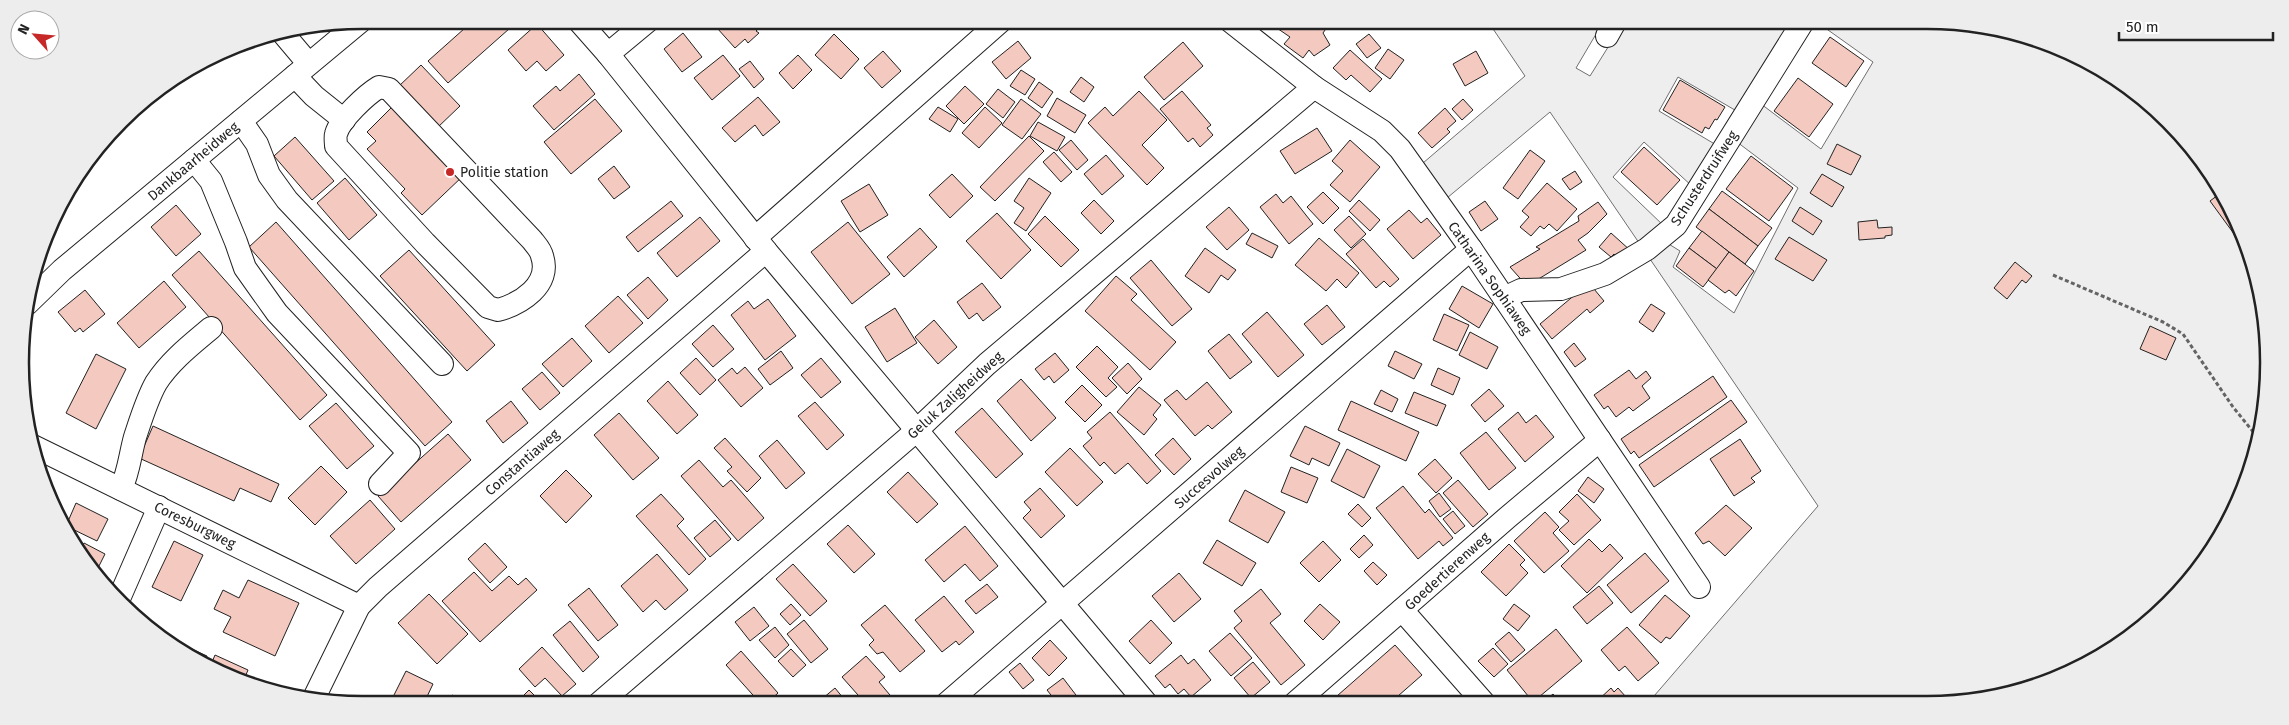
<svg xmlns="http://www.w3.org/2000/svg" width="2289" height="725" font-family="'Fira Sans',sans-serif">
  <rect width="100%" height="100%" fill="#fff"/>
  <polygon fill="#eee" stroke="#6f6f6f" points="1487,20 1585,20 1599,29 1576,68 1590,76 1625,20 1782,20 1792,26 1740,113 1678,77 1659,111 1718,146 1693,187 1644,142 1613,177 1665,227 1659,238 1680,251 1673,267 1734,313 1798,188 1737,142 1761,104 1821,149 1873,62 1814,20 1926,20 1994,27 2058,46 2117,78 2169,121 2211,172 2243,232 2262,296 2269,363 2262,430 2223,533 2168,605 2078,670 1971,702 1648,703 1818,506 1550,112 1447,198 1423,163 1525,76"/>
  <g fill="#f3c9c0" stroke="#222">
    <polygon points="474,20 518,21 448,83 428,61"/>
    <polygon points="725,20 766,20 767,21 756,31 759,33 748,43 745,39 735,48 717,28"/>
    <polygon points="842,20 853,20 848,26"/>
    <polygon points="1270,20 1332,20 1323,33 1330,45 1314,56 1309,50 1303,58 1284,44 1290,37 1268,22"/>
    <polygon points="537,24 564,55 546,71 537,61 526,71 508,50"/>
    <polygon points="683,33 702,57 682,72 664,49"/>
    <polygon points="834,34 859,59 841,79 815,55"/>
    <polygon points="1369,34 1381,48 1367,58 1356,44"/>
    <polygon points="1830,37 1864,61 1846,87 1812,63"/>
    <polygon points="1018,41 1031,58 1006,79 992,62"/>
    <polygon points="1183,42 1203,66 1164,100 1144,77"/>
    <polygon points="1388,49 1404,60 1390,79 1375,68"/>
    <polygon points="1350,50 1382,79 1370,92 1351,75 1346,80 1333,68"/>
    <polygon points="883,51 901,71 882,88 864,68"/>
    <polygon points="1476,51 1488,73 1465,86 1453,64"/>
    <polygon points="723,55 740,76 712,100 694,78"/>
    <polygon points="798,55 812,70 793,89 779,73"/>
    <polygon points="750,61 764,79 754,88 739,69"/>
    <polygon points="421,65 460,106 437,128 398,87"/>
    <polygon points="1021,70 1035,79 1025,95 1010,86"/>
    <polygon points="579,74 595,94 554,130 533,106 556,86 560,91"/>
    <polygon points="1081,77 1094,87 1084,102 1070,92"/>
    <polygon points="1798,78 1833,104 1809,137 1774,111"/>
    <polygon points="1680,80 1725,107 1717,120 1715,119 1709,129 1705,127 1702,133 1663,110"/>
    <polygon points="1039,82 1053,92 1042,108 1028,98"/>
    <polygon points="965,86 984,104 964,124 946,106"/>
    <polygon points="998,89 1015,102 1003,118 986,104"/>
    <polygon points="1139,91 1167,120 1142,145 1164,168 1147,185 1088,123 1105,107 1113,116"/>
    <polygon points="1182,91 1211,125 1207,128 1213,135 1200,147 1193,138 1188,142 1160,109"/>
    <polygon points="758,97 780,122 763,136 755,125 735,142 722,128"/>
    <polygon points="1057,98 1086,115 1075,133 1047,116"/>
    <polygon points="595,99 622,131 571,174 544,142"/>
    <polygon points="1021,99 1041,114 1022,139 1002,125"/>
    <polygon points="1463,99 1473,110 1462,120 1452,109"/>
    <polygon points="395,104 464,175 422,215 401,193 405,189 367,149 376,141 367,132"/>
    <polygon points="938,107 958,119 950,132 929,119"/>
    <polygon points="985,107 1002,123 979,148 962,133"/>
    <polygon points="1445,108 1456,121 1447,129 1450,132 1432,148 1418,133"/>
    <polygon points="1038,122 1065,137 1057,151 1030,136"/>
    <polygon points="1317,128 1332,151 1295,174 1280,151"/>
    <polygon points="1029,136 1044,151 995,201 980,187"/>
    <polygon points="295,137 334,181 312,200 274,156"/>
    <polygon points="1071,140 1088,160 1077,170 1059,150"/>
    <polygon points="1350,140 1380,167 1350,202 1330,185 1343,171 1332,161"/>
    <polygon points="1837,144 1861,156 1851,175 1827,164"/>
    <polygon points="1644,147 1680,180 1657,205 1621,172"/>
    <polygon points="1530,150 1545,161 1518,199 1503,188"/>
    <polygon points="1054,152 1072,172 1061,182 1043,162"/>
    <polygon points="1106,155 1124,176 1102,195 1084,174"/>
    <polygon points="1751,156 1793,188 1769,221 1726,189"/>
    <polygon points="614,166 630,187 614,199 598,179"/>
    <polygon points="1575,171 1582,182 1570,190 1562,179"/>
    <polygon points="952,174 973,196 950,218 929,195"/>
    <polygon points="1822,174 1844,187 1832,207 1810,193"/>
    <polygon points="345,178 377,215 349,240 317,203"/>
    <polygon points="1029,178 1051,193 1026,231 1014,223 1024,208 1014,201"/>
    <polygon points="1547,183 1577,209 1557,231 1549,224 1544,229 1540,226 1531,236 1520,227 1529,217 1522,211"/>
    <polygon points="869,184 888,215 860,232 841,201"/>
    <polygon points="1722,191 1772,228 1758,246 1709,209"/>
    <polygon points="1323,192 1339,208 1323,224 1307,207"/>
    <polygon points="2222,192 2243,232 2237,238 2210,201"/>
    <polygon points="1276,194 1283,203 1291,196 1313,224 1289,244 1260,207"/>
    <polygon points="1094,200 1114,221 1101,234 1081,213"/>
    <polygon points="1359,200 1380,220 1370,231 1349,211"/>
    <polygon points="671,201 683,216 638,252 626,237"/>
    <polygon points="1485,201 1498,219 1481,231 1469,212"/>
    <polygon points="1598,202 1607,214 1588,233 1578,240 1586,250 1527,286 1510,267 1540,249 1536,247 1579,221 1578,216"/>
    <polygon points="176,205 201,234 176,256 151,227"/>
    <polygon points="1229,207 1249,230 1227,250 1206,227"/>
    <polygon points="1800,207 1822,221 1813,235 1792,221"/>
    <polygon points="1709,209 1758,246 1745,264 1696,227"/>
    <polygon points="1409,210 1421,223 1427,218 1441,235 1413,259 1387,229"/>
    <polygon points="997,213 1031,250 1001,279 966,241"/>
    <polygon points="1045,216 1079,250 1061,267 1028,234"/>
    <polygon points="1349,216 1366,234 1351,248 1334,230"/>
    <polygon points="700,217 720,241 677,277 657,253"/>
    <polygon points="1877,220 1878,228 1892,227 1892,235 1885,236 1885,238 1859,240 1858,222"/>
    <polygon points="276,222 452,422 425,446 249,247"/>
    <polygon points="848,222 890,274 852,304 811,252"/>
    <polygon points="920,228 937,247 904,277 887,257"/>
    <polygon points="1702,231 1729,252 1717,269 1689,248"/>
    <polygon points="1252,233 1278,246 1272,258 1246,244"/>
    <polygon points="1611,233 1631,251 1622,261 1614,254 1611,257 1599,247"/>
    <polygon points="1789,237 1827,260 1813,281 1775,259"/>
    <polygon points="1319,238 1359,273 1346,288 1337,279 1326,291 1295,265"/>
    <polygon points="1363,239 1399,279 1390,287 1384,281 1376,288 1346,254"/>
    <polygon points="1205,248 1236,270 1228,280 1221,275 1209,293 1185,276"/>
    <polygon points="1689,248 1717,269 1703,287 1676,266"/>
    <polygon points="409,250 495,345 467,371 380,276"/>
    <polygon points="199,251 327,395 300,420 172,275"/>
    <polygon points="1729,252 1754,271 1736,296 1729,290 1725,293 1708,280"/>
    <polygon points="1151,260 1192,309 1172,326 1130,278"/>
    <polygon points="2015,262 2032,276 2026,283 2022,280 2007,299 1994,288"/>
    <polygon points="1116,276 1137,294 1131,300 1176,342 1150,370 1085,311"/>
    <polygon points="648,277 668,300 648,319 627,295"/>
    <polygon points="164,281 186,307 139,348 117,323"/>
    <polygon points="982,283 1001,307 983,321 977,313 969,319 957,302"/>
    <polygon points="1589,283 1604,301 1590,313 1587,309 1552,339 1540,324"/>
    <polygon points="1462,286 1493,304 1479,328 1449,309"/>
    <polygon points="85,290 105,314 83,332 80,328 75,332 58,312"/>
    <polygon points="618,296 643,323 609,353 585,326"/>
    <polygon points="768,299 796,336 765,360 731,315 748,301 754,309"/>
    <polygon points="1651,304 1665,313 1653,332 1639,322"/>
    <polygon points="1327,305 1345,327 1322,345 1304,324"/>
    <polygon points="895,308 917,343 887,362 865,327"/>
    <polygon points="1267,312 1304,355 1278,377 1242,334"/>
    <polygon points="1444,314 1469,325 1457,351 1433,340"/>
    <polygon points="934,320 957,347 938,364 915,337"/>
    <polygon points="713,325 734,349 713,367 692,344"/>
    <polygon points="2150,326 2176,338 2166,360 2140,349"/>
    <polygon points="1470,332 1498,347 1487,369 1459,355"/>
    <polygon points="1229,334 1252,362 1230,379 1208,351"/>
    <polygon points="572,338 592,361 563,387 542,364"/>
    <polygon points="1574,343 1586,359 1575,367 1564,352"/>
    <polygon points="1097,346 1118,367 1108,378 1117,387 1106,397 1076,367"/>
    <polygon points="781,351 793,368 770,385 758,369"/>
    <polygon points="1395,351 1422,364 1414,379 1388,366"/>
    <polygon points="1055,353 1069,370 1054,383 1049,376 1044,380 1035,369"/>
    <polygon points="96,354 126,369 96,429 66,413"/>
    <polygon points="696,358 716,380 700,395 680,373"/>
    <polygon points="821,358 841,382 821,398 801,375"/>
    <polygon points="1128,363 1142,379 1127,394 1112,378"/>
    <polygon points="745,367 763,388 741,407 718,380 732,368 737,374"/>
    <polygon points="1438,368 1460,378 1453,395 1431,385"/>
    <polygon points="1629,370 1636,379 1646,371 1651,378 1642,386 1650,398 1633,411 1629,407 1616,417 1608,406 1604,409 1594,395"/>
    <polygon points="542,372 560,393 540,410 522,389"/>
    <polygon points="1713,376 1727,397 1639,458 1634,451 1631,454 1621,439"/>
    <polygon points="1021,379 1056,418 1031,441 997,401"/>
    <polygon points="668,381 698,415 677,434 647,401"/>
    <polygon points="1207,382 1232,412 1212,429 1208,425 1195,436 1164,400 1177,390 1186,400"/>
    <polygon points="1082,385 1102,405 1085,422 1065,402"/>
    <polygon points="1139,387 1161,405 1153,415 1157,419 1144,435 1117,412"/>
    <polygon points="1489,389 1504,406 1485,422 1471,405"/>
    <polygon points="1381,390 1398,399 1392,412 1374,404"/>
    <polygon points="1414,392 1446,405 1437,426 1405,413"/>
    <polygon points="1731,400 1747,422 1654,487 1639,465"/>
    <polygon points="511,401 528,423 503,443 486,421"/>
    <polygon points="1351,401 1419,432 1406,461 1338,430"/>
    <polygon points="815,402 844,435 827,450 798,416"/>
    <polygon points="336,403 374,446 347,469 309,426"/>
    <polygon points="982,408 1023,454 996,478 955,432"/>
    <polygon points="1110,412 1161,471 1147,484 1128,463 1115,474 1104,462 1100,466 1083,446 1092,438 1087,432"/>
    <polygon points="1518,412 1526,423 1536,415 1554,437 1525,462 1498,429"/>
    <polygon points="619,413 659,458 633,480 594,435"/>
    <polygon points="153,426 279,484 271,502 240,488 234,501 139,458"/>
    <polygon points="1305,426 1340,443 1329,466 1312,458 1309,465 1290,456"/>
    <polygon points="1486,432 1516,468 1489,490 1460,453"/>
    <polygon points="448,434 471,460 401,522 378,496"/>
    <polygon points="725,438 761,478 747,492 727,471 732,467 714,448"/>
    <polygon points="1173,438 1191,459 1174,475 1155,455"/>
    <polygon points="1740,439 1761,471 1751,478 1755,482 1734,496 1710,459"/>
    <polygon points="777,440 805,473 786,489 759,456"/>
    <polygon points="1070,448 1103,482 1077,506 1045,472"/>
    <polygon points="1347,449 1380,466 1364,498 1331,481"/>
    <polygon points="1435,459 1452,478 1436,493 1418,474"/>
    <polygon points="699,460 723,487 731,480 764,518 738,541 681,476"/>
    <polygon points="321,466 347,492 315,525 288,498"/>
    <polygon points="1291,467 1318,478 1307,503 1281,492"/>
    <polygon points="566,470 592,496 566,523 540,496"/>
    <polygon points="908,472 938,504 917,523 887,492"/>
    <polygon points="1588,477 1604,489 1594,503 1578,491"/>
    <polygon points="1458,480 1488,514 1473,527 1443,493"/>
    <polygon points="1403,486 1425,513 1429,509 1453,538 1443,546 1439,541 1418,559 1376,508"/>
    <polygon points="1040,488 1065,516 1041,538 1023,518 1031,510 1024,502"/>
    <polygon points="1245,490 1285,512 1268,543 1229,521"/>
    <polygon points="1439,493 1451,509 1440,517 1429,501"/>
    <polygon points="661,494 684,519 677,526 706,559 689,575 636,516"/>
    <polygon points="1577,494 1601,520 1574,545 1559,530 1569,521 1559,512"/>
    <polygon points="370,500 395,529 356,564 330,536"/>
    <polygon points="76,503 108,519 97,541 66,526"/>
    <polygon points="1358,504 1371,518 1362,527 1348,514"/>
    <polygon points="1726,505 1752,528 1725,556 1709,541 1703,544 1695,533"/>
    <polygon points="1453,511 1465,526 1455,534 1443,519"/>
    <polygon points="1545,512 1559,527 1553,533 1569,551 1544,573 1514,541"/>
    <polygon points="715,520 731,539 710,557 694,538"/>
    <polygon points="848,525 875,554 854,573 827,544"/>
    <polygon points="965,526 998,566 980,581 965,564 944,582 925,560"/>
    <polygon points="1364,535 1373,545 1359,558 1350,549"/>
    <polygon points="1589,539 1602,552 1610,544 1623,558 1587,593 1561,566"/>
    <polygon points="1217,540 1256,563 1242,586 1203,563"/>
    <polygon points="174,541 203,555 181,601 152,587"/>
    <polygon points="1323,541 1341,560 1319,582 1300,563"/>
    <polygon points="84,543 105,554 95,574 78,553"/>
    <polygon points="485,543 507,567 490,583 468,559"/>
    <polygon points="1509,544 1525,560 1520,565 1528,573 1506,596 1481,572"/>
    <polygon points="1645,553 1669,581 1631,613 1607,585"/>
    <polygon points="657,554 688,590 665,610 656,600 643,612 621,586"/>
    <polygon points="1373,562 1387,575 1377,585 1364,571"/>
    <polygon points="793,564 827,601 810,616 776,579"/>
    <polygon points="474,572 492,591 509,576 518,585 526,578 537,590 480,642 442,601"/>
    <polygon points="1179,573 1201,599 1174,622 1152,596"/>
    <polygon points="248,580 299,603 275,656 223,632 231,617 214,609 223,590 239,598"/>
    <polygon points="987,584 998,597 976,614 965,601"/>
    <polygon points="1599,586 1613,603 1587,624 1573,607"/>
    <polygon points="589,588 618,625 598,641 568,605"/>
    <polygon points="1261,589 1281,614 1270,623 1305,665 1281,685 1234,628 1242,621 1234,611"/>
    <polygon points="429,594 468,634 437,664 398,623"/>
    <polygon points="1665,595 1690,616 1670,639 1666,637 1661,643 1639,625"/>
    <polygon points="944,596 974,632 959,645 956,641 942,652 915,620"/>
    <polygon points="791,604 801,615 790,625 780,614"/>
    <polygon points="1320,604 1340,622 1323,640 1304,621"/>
    <polygon points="1514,604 1530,616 1518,631 1503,619"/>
    <polygon points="885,605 925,651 900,672 883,652 877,654 869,645 874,640 861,625"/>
    <polygon points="754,607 769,626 750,641 735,622"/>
    <polygon points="804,620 828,649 811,663 787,634"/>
    <polygon points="1151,620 1172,643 1150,664 1129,641"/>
    <polygon points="570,621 599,657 583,672 553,635"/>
    <polygon points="775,627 789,645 775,658 759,640"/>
    <polygon points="1627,627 1659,663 1638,681 1625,666 1619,671 1601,650"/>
    <polygon points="1556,629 1582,661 1533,702 1507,670"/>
    <polygon points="1509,632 1525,650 1511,662 1495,644"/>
    <polygon points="1230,633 1252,658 1231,676 1209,651"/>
    <polygon points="163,636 207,656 204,664 172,647 162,639"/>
    <polygon points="1050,640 1067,658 1049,676 1032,658"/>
    <polygon points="1395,645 1422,675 1390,703 1329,703"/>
    <polygon points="542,647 576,684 562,696 545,678 535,687 519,669"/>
    <polygon points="1493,648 1508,664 1494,677 1478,661"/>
    <polygon points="791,649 806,665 793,677 778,661"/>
    <polygon points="741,651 778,693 766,704 761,704 726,665"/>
    <polygon points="215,655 248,670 243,682 210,667"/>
    <polygon points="1181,655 1188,664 1194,659 1211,680 1191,697 1184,689 1178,694 1170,684 1165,688 1155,676"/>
    <polygon points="866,656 885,677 879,682 895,701 891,704 866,704 842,677"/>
    <polygon points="1253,662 1270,682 1251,698 1234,678"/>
    <polygon points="1020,663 1034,680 1023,689 1009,672"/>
    <polygon points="406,671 433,684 423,705 389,705"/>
    <polygon points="1063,678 1079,699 1073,704 1058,704 1047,690"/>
    <polygon points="256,680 277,690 275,692 253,686"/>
    <polygon points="835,688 848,704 816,704"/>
    <polygon points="1611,688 1614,692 1618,688 1626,697 1620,703 1595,703"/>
    <polygon points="529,690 544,705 520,705 517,702"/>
    <polygon points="1553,694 1561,703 1542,703"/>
    <polygon points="452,695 474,705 447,705"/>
    <polygon points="1046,696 1052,704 1036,704"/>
    <polygon points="742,697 748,704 732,704"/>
    <polygon points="1232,698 1236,703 1226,703"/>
    <polygon points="699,699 705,704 694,704"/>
  </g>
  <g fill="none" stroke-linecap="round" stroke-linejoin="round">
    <defs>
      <g id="minor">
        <polyline points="578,20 608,54 766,251 1147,704"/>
        <polyline points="1229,20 1314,87 1382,131 1400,149 1471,249 1699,587"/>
        <polyline points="281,31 308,63"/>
        <polyline points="1607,36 1616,20"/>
        <polyline points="608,54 649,20"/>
        <polyline points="295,76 314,96 344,120"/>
        <path d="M 379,87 L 389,89 L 532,240 C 535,244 541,250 542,256 C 552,285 520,304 498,310 L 488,307 L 425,243 L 336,146 C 336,143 335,137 336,134 C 340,119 366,95 379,87 Z"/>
        <polyline points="241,121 257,144 269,175 287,200 442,364"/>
        <polyline points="194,160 211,181 236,242 245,268 277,313 409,453 380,484"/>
        <polyline points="755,238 1002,20"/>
        <polyline points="1504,298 1521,290 1561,289 1605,274 1647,249 1676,225 1804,20"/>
        <polyline points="27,304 62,270 362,20"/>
        <polyline points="31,445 359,606"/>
        <path d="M 121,489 C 129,471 130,455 135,437 C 141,419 147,399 156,383 C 170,361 192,344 211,328"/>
        <polyline points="118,601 159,507"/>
        <polyline points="1402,610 1484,703"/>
        <polyline points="313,700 359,606 378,587 766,251"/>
        <polyline points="1295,703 1508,517 1600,440"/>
        <polyline points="946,704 1471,249"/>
        <polyline points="597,705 916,431 987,364 1314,87"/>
      </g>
    </defs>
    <use href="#minor" stroke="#222" stroke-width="24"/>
    <polyline stroke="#646464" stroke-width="3" stroke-dasharray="4 2.5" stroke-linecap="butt" points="2053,275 2163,322 2183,334 2233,407 2259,439"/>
    <use href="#minor" stroke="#fff" stroke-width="22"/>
  </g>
  <circle fill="#c62828" stroke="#fff" stroke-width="2" cx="450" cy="172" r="5"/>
  <g text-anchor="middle" stroke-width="4" stroke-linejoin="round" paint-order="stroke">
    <g font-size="14" fill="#222" stroke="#fff">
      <text transform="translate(193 161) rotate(-40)" y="5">Dankbaarheidweg</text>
      <text transform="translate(1704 178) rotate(-57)" y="5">Schusterdruifweg</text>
      <text transform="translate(1490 278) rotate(55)" y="5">Catharina Sophiaweg</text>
      <text transform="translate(955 395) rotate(-42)" y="5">Geluk Zaligheidweg</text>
      <text transform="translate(522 462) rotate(-41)" y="5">Constantiaweg</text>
      <text transform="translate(1209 477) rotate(-41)" y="5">Succesvolweg</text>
      <text transform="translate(195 525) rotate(26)" y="5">Coresburgweg</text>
      <text transform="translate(1447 571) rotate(-42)" y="5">Goedertierenweg</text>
    </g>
    <g font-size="14" fill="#222" stroke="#fff" text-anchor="start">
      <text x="460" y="177">Politie station</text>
    </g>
  </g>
  <path d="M0 0H2289V725H0ZM362 29H1927A333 333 0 0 1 2260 362V363A333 333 0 0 1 1927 696H362A333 333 0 0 1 29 363V362A333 333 0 0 1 362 29Z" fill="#ededed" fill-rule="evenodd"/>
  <path fill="none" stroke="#222" stroke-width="2.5" d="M362 29H1927A333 333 0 0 1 2260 362V363A333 333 0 0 1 1927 696H362A333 333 0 0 1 29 363V362A333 333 0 0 1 362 29Z"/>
  <g transform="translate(35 35) rotate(297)"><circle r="24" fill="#ffffff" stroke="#a7a7a7"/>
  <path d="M0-4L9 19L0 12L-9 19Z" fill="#c62828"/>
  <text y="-8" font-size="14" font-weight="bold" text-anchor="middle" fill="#222222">N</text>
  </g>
  <path d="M2119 32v8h154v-8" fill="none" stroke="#222222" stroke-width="2.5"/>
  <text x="2126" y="32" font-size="15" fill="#222222" stroke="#ffffff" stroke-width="4" paint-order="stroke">50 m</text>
</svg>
